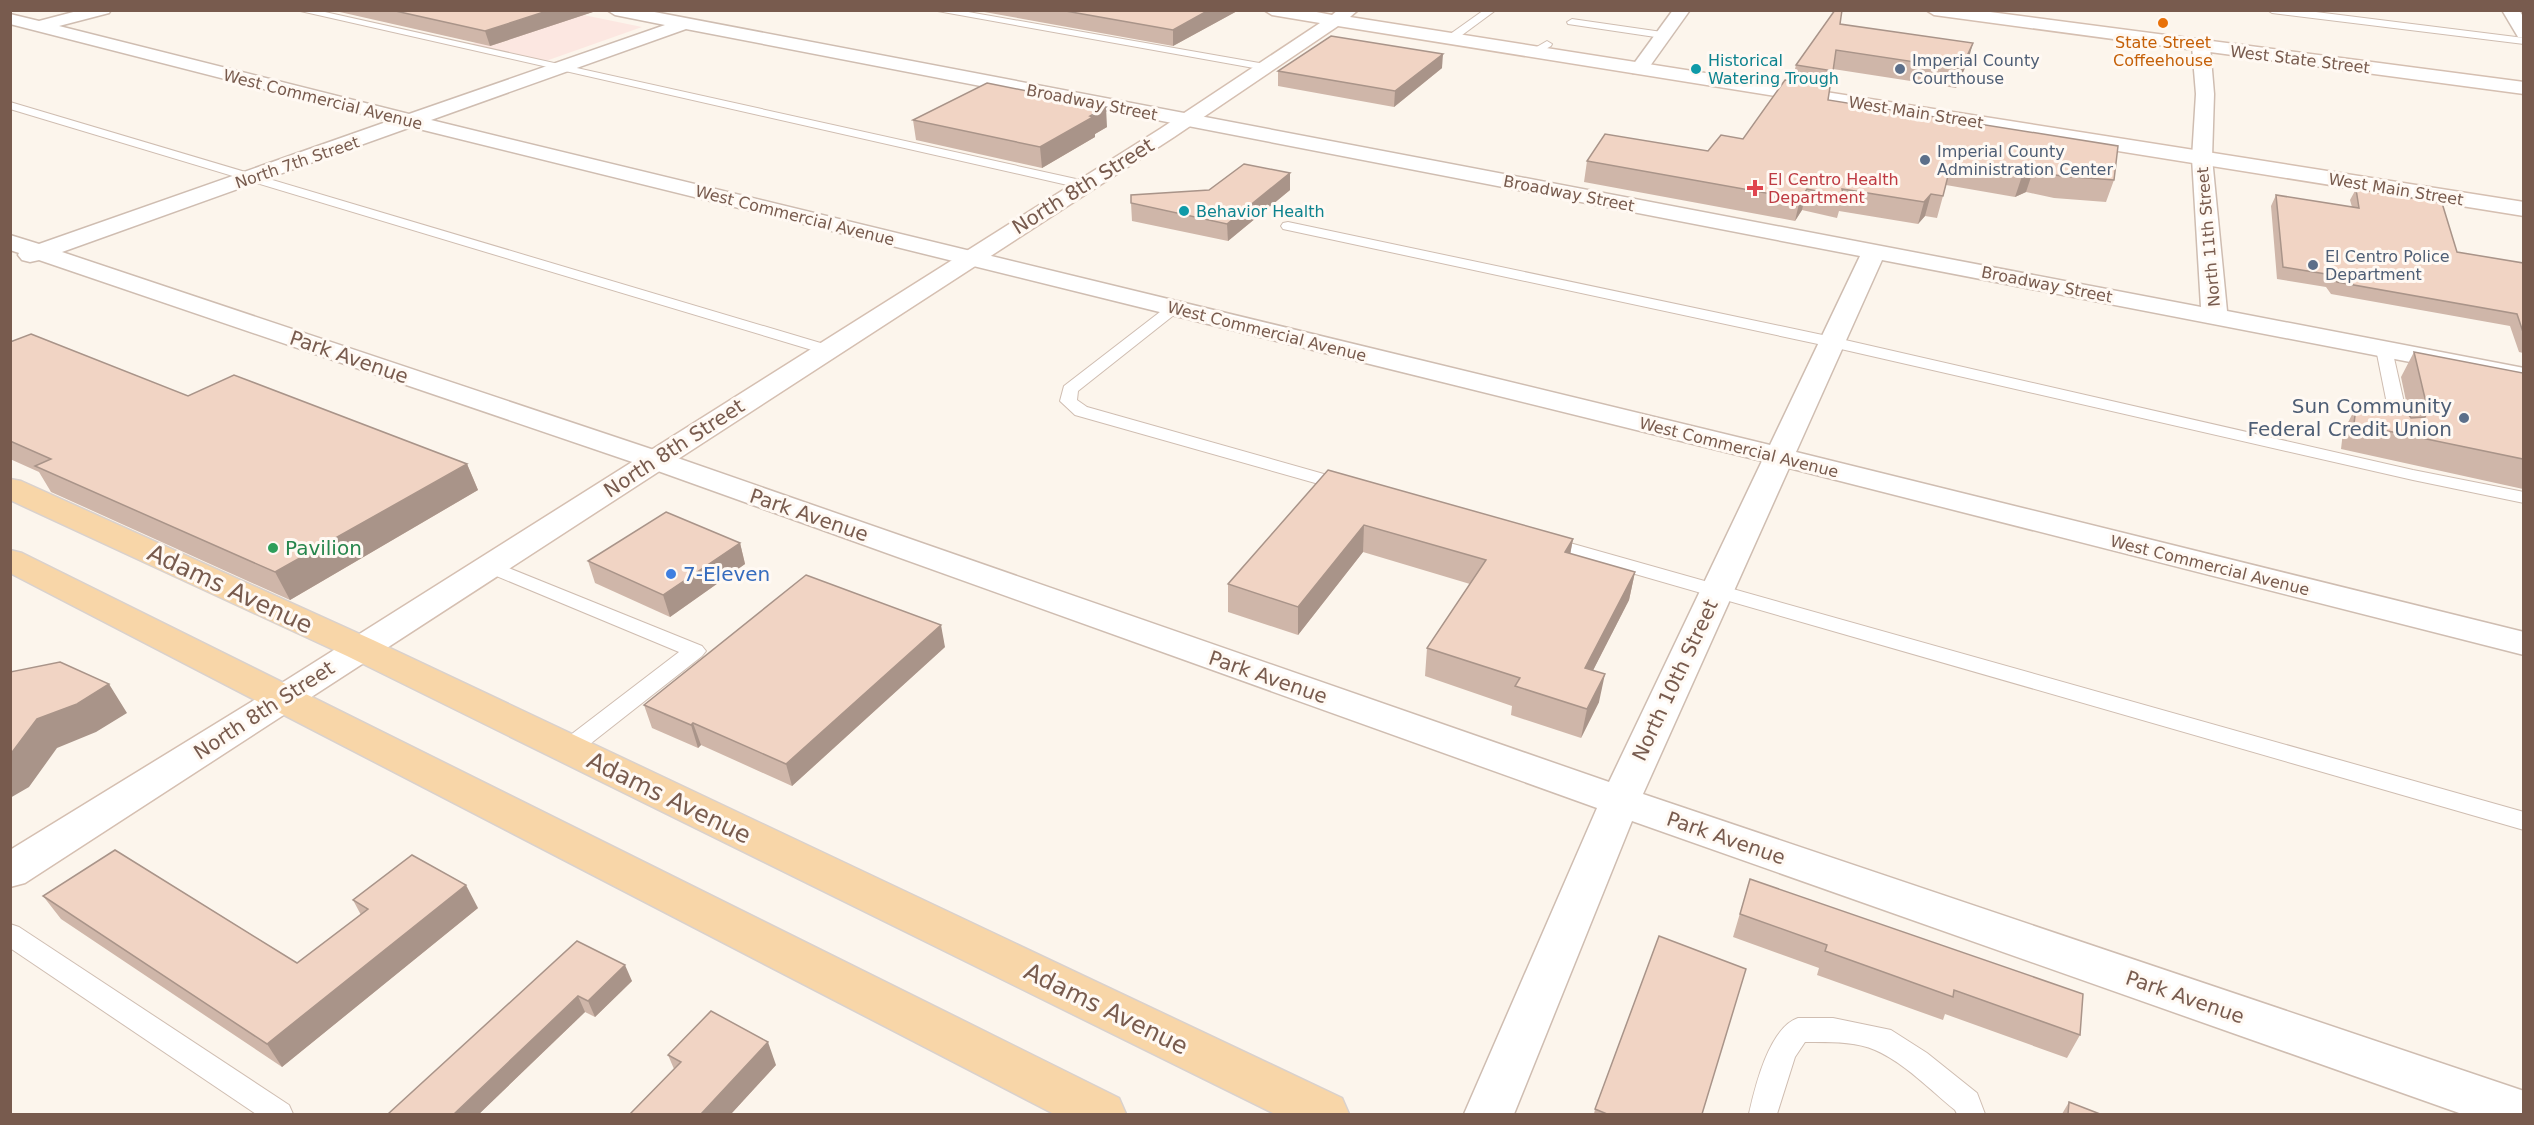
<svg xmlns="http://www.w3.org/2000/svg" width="2534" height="1125" font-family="'DejaVu Sans',sans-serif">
  <rect width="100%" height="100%" fill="#fcf5ec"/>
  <polygon fill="#fce7e1" points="569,12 642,27 543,62 468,45"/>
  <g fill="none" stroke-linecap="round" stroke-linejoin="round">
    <defs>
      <g id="lane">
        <polygon points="296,10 316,10 1085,181 1091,185 1085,189"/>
        <polygon points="932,10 957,10 1265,64 1270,67 1265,70"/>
        <polygon points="1484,10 1496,10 1454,41 1446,41 1446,37"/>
        <polygon points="2267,10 2300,10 2524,38 2524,44 2272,13"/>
        <polygon points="1572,19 1662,32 1667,35 1662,38 1568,24 1567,22"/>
        <polygon points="1547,41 1552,44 1551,46 1537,54 1528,52"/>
        <polygon points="10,102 834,347 836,350 834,353 822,353 10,109"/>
        <polygon points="1288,222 1832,337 2413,470 2524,492 2524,503 2413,480 1832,347 1283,229 1281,226 1283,223"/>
        <polygon points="1174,304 1179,305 1181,308 1179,311 1078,391 1077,400 1087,407 1352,482 1355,486 1352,490 1340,490 1075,415 1060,401 1064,386 1169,305"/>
        <polygon points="2384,344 2392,349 2411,434 2408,438 2396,438 2393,434 2376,349"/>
        <polygon points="1545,536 2524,812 2524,830 1538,546 1535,542 1538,538"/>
        <polygon points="489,560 702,646 706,651 702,656 576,755 568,757 560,755 557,749 560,743 679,652 482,570 479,566 482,562"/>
        <polygon points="10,924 19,927 289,1105 293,1114 256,1114 10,948"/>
        <path d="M 1798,1018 L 1833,1018 L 1891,1030 L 1927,1053 L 1977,1093 L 1985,1114 L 1957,1114 L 1955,1110 C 1930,1090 1905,1063 1875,1050 C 1855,1041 1827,1042 1805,1042 L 1795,1057 L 1777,1114 L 1749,1114 C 1755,1087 1769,1028 1798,1018 Z"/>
      </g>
      <g id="street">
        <path d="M 81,10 L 111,10 L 109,13 L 59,26 L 409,114 L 665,25 L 615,15 L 607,10 L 644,10 L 2201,307 L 2192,158 L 2196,94 L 2192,46 L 2195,42 L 2207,42 L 2210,46 L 2214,94 L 2212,158 L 2227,311 L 2524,368 L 2524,384 L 1882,260 L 1796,452 L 2524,632 L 2524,655 L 1789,468 L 1643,794 L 2524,1091 L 2524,1114 L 2462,1114 L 1632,821 L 1514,1114 L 1464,1114 L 1597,808 L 644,466 L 39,260 L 30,262 L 22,260 L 18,255 L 19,253 L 10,250 L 10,235 L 39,244 L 389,121 L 10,24 L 10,14 L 39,21 ZM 686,29 L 1860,256 L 1770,445 L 431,120 ZM 411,127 L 1762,461 L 1609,782 L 666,454 L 62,252 Z"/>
        <polygon points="1673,10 1690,10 1645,73 1633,73 1630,69"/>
        <polygon points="2502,10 2519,10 2524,18 2524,38 2518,37"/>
      </g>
      <g id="secondary">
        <polygon points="1264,10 1306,10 1332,15 1338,10 1358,10 1350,17 2524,202 2524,216 1338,26 1174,137 25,883 10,887 10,850 269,691 1160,129 1320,23 1272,15"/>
        <polygon points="1926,10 1975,10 2524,82 2524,94 1934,15"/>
      </g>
      <g id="primary">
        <polygon points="10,479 21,481 373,640 1342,1098 1349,1114 1275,1114 347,656 10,500"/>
        <polygon points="10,550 22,553 1119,1098 1126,1114 1054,1114 10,573"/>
      </g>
    </defs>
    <use href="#lane" stroke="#cfbdb1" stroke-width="2"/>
    <use href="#street" stroke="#cfbdb1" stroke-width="3"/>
    <use href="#secondary" stroke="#d5bfb1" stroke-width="3"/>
    <use href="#primary" stroke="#d9d1cd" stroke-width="3"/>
    <use href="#lane" fill="#fff" fill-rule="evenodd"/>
    <use href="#street" fill="#fff" fill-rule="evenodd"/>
    <use href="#secondary" fill="#fff" fill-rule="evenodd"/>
    <use href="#primary" fill="#f8d6a8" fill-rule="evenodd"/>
  </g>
  <g fill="#cfb6a9">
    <polygon points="331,10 599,10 490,46"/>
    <polygon points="973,10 1239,10 1173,46"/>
    <polygon points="1840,24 1968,61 1956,88 1833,69 1829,87 1828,100 2114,180 2106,202 2054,198 2026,192 2015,197 1946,185 1937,218 1925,216 1918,224 1839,211 1837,218 1802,210 1795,221 1584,182 1587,161 1708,151 1743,139 1792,81 1796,65"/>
    <polygon points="1442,68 1394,107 1278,86 1278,71"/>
    <polygon points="913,120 1107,127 1095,134 1095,137 1042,168 916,140"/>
    <polygon points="1290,173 1290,190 1228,241 1132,221 1131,203 1209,190"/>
    <polygon points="2356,189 2457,252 2523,263 2523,353 2519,352 2510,326 2331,294 2326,287 2277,279 2271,206 2276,195 2352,207 2350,200"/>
    <polygon points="10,342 188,396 467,464 478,490 290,600 51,492 39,472 10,459"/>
    <polygon points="2414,352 2523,373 2523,489 2341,449 2343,432 2356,407 2409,415 2401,377"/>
    <polygon points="1328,470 1573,539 1570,554 1635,572 1629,600 1593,670 1599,702 1581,738 1511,715 1512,706 1425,676 1427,648 1470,584 1363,552 1298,635 1228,612 1228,584"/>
    <polygon points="740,543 745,564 670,617 595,583 588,561"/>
    <polygon points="945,647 792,786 701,745 698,748 652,728 644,705"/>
    <polygon points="1750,879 2080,1035 2067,1058 1945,1014 1943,1020 1817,975 1819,968 1733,937"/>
    <polygon points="43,896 297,963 361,915 353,900 478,908 282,1067 61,919"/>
    <polygon points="577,941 632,981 595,1017 585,1012 479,1114"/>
    <polygon points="668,1055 776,1065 731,1114 630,1114 674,1069"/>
    <polygon points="2069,1102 2100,1114 2062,1114"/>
    <polygon points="1595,1109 1702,1114 1594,1114"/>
  </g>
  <g fill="#a99489">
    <polygon points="550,10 599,10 490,46 485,31"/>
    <polygon points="1209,10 1239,10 1173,46 1173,30"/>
    <polygon points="1973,43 1968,61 1956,88 1961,69"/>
    <polygon points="1443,54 1442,68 1394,107 1395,91"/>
    <polygon points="1106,107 1107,127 1095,134 1095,137 1042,168 1040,147"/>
    <polygon points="2033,171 2026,192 2015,197 2022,176"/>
    <polygon points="1290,173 1290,190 1228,241 1227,224"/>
    <polygon points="1807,189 1802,210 1795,221 1800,199"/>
    <polygon points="1931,194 1925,216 1918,224 1924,202"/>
    <polygon points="467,464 478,490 290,600 275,572"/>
    <polygon points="1364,525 1363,552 1298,635 1298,607"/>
    <polygon points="1573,539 1568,566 1565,552"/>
    <polygon points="740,543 745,564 670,617 663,595"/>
    <polygon points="1635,572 1629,600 1580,696 1585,668"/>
    <polygon points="941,625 945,647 792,786 786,764"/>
    <polygon points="1605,674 1599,702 1581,738 1587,709"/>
    <polygon points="109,684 127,713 96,732 57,748 29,787 10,798 10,755 37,719"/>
    <polygon points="693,723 701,745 698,748 691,725"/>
    <polygon points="466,885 478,908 282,1067 267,1044"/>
    <polygon points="625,965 632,981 595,1017 588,1001"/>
    <polygon points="578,996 585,1012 479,1114 454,1114"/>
    <polygon points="768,1042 776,1065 731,1114 701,1114"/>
  </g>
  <g fill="#f1d4c4" stroke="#a99489" stroke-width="1.5">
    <polygon points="391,10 550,10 485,31"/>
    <polygon points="1060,10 1209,10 1173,30"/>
    <polygon points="1835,10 1842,10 1840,24 1973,43 1961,69 1836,50 1833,71 1796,65"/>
    <polygon points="1331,36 1443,54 1395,91 1278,71"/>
    <polygon points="1785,80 1830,87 1828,100 2118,146 2114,180 2061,176 2033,171 2022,176 1951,164 1943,196 1931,194 1924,202 1842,189 1843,196 1807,189 1800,199 1587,161 1605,134 1708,151 1721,135 1743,139"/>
    <polygon points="987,83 1106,107 1090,116 1093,117 1040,147 913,120"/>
    <polygon points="1244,164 1290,173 1227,224 1131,203 1131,195 1209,190"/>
    <polygon points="2356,189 2442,203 2457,252 2523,263 2523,332 2517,314 2337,282 2332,275 2283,267 2276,195 2359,208"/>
    <polygon points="31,334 188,396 234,375 467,464 275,572 35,466 51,459 10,441 10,342"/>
    <polygon points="2414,352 2523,373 2523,459 2354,424 2356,407 2405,410 2411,418 2425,417 2428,411"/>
    <polygon points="1328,470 1573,539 1565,552 1635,572 1585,668 1605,674 1587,709 1515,686 1520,678 1427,648 1486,560 1364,525 1298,607 1228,584"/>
    <polygon points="666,512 740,543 663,595 588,561"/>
    <polygon points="806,575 941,625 786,764 693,723 691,725 644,705"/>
    <polygon points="60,662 109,684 77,704 37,719 10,755 10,672"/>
    <polygon points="115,850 297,963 368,909 353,900 412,855 466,885 267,1044 43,896"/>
    <polygon points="1750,879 2083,994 2080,1035 1954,990 1953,997 1825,951 1827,945 1740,914"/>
    <polygon points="1659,936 1746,969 1702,1114 1607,1114 1595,1109"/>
    <polygon points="577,941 625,965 588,1001 578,996 454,1114 388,1114"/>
    <polygon points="711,1011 768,1042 701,1114 630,1114 681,1062 668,1055"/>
    <polygon points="2069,1102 2100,1114 2068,1114"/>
  </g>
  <circle fill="#e8710a" stroke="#fff9f3" stroke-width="2" cx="2163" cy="23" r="6"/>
  <g fill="#0f9aa8" stroke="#fff9f3" stroke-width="2">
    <circle cx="1696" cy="69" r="6"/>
    <circle cx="1184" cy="211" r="6"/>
  </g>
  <g fill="#5c6f8a" stroke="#fff9f3" stroke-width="2">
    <circle cx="1900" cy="69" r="6"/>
    <circle cx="1925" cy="160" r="6"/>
    <circle cx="2313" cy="265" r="6"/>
    <circle cx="2464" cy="418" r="6"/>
  </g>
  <path fill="#e0444e" stroke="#fff9f3" stroke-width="2" d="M1752 179h6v6h6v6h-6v6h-6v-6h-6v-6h6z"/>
  <circle fill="#2e9e5b" stroke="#fff9f3" stroke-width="2" cx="273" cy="548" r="6"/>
  <circle fill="#3f7fe0" stroke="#fff9f3" stroke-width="2" cx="671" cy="574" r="6"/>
  <g text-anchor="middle" stroke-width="6" stroke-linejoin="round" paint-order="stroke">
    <g font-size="16" fill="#c56008" stroke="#fff9f3">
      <text x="2163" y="48">State Street<tspan x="2163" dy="18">Coffeehouse</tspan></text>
    </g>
    <g font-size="16" fill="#785b4e" stroke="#fff9f3">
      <text transform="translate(2300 59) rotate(7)" y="6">West State Street</text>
      <text transform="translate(323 99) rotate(14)" y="6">West Commercial Avenue</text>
      <text transform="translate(1092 102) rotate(11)" y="6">Broadway Street</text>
      <text transform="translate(1916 112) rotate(9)" y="6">West Main Street</text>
      <text transform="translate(297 162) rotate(-19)" y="6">North 7th Street</text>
      <text transform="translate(2396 189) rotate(9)" y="6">West Main Street</text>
      <text transform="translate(1569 193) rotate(11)" y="6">Broadway Street</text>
      <text transform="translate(795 215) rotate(14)" y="6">West Commercial Avenue</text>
      <text transform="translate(2208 237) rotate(-95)" y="6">North 11th Street</text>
      <text transform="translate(2047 284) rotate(11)" y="6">Broadway Street</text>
      <text transform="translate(1267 331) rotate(14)" y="6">West Commercial Avenue</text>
      <text transform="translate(1739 447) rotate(14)" y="6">West Commercial Avenue</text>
      <text transform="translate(2210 565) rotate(14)" y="6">West Commercial Avenue</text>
    </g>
    <g font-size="16" fill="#0d838f" stroke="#fff9f3" text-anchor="start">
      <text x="1708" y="66">Historical<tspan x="1708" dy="18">Watering Trough</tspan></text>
      <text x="1196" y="217">Behavior Health</text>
    </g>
    <g font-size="16" fill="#4e5e75" stroke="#fff9f3" text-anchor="start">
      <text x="1912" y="66">Imperial County<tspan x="1912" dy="18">Courthouse</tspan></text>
      <text x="1937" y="157">Imperial County<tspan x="1937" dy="18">Administration Center</tspan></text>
      <text x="2325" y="262">El Centro Police<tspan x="2325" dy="18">Department</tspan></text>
    </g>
    <g font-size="16" fill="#be3a42" stroke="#fff9f3" text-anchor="start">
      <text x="1768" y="185">El Centro Health<tspan x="1768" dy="18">Department</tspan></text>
    </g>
    <g font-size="20" fill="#785b4e" stroke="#fff9f3">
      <text transform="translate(1083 186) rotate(-32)" y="7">North 8th Street</text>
      <text transform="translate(349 357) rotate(19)" y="7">Park Avenue</text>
      <text transform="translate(674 448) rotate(-33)" y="7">North 8th Street</text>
      <text transform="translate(809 515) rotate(19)" y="7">Park Avenue</text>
      <text transform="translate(1268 677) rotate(19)" y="7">Park Avenue</text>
      <text transform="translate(1675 680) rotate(-65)" y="7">North 10th Street</text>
      <text transform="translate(264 710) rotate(-33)" y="7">North 8th Street</text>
      <text transform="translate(1726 838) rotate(19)" y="7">Park Avenue</text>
      <text transform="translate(2185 997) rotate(19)" y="7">Park Avenue</text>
    </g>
    <g font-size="20" fill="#4e5e75" stroke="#fff9f3" text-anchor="end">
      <text x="2452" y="413">Sun Community<tspan x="2452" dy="23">Federal Credit Union</tspan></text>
    </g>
    <g font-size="20" fill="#27864d" stroke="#fff9f3" text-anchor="start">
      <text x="285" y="555">Pavilion</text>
    </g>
    <g font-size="20" fill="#366cbe" stroke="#fff9f3" text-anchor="start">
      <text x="683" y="581">7-Eleven</text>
    </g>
    <g font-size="24" fill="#785b4e" stroke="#fff9f3">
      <text transform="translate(230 589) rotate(25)" y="8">Adams Avenue</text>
      <text transform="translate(669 798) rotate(26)" y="8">Adams Avenue</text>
      <text transform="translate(1106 1009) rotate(26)" y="8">Adams Avenue</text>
    </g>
  </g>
  <rect width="2534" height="1125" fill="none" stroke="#785b4e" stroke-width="24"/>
</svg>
